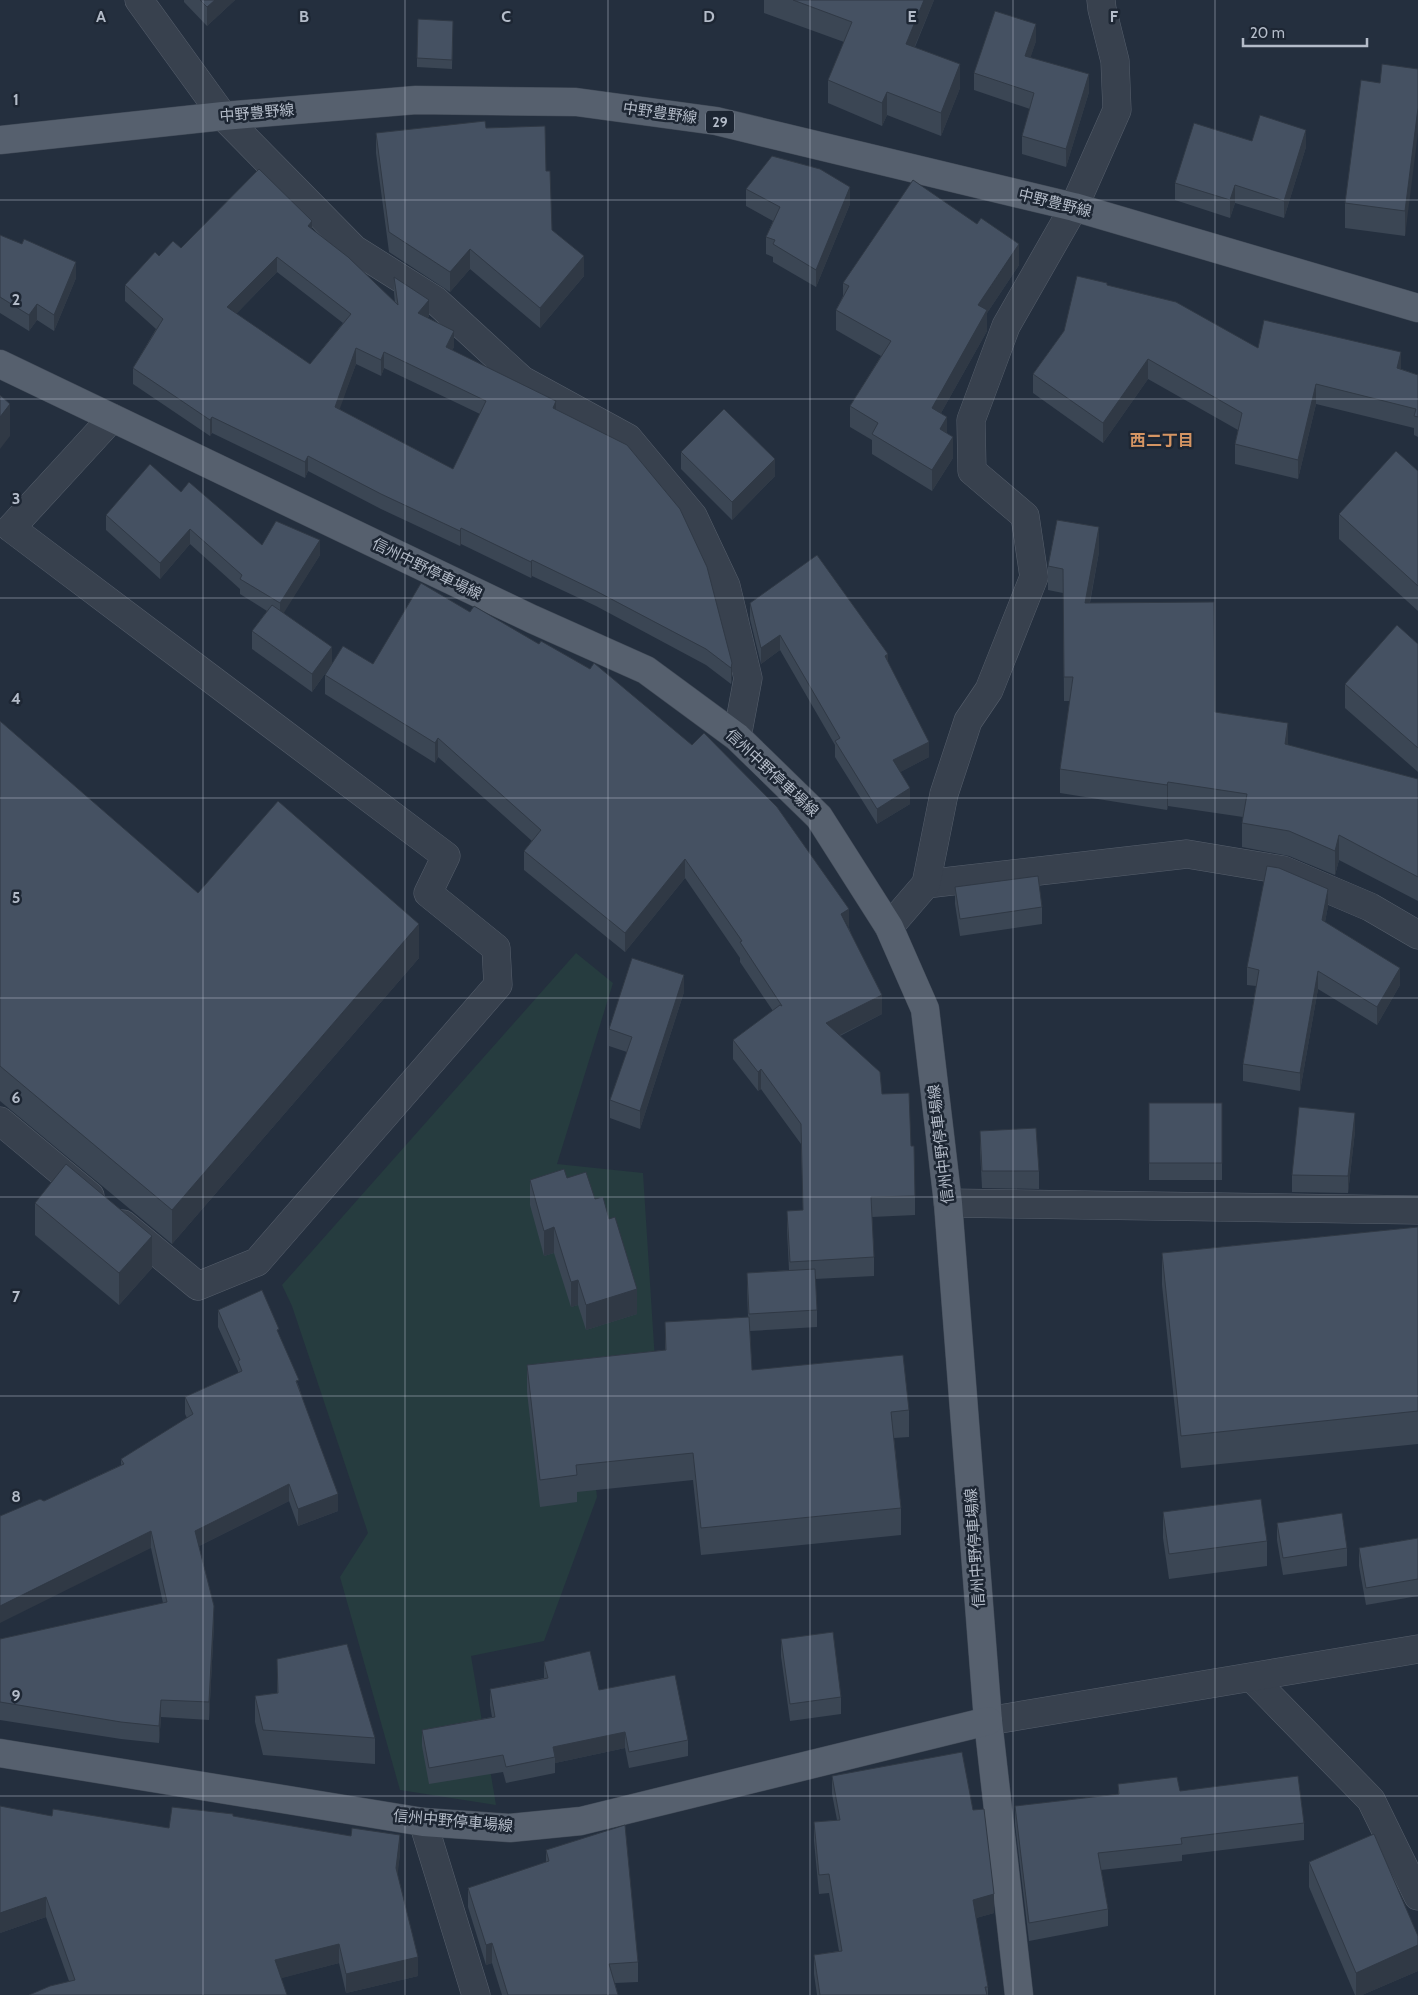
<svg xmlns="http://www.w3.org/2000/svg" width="1418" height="1995" font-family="Cabin,'Noto Sans JP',sans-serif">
  <rect width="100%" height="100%" fill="#242f3e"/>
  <polygon fill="#263c3f" points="576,953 613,983 557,1164 643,1173 655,1361 582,1370 597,1497 544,1641 471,1656 496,1805 400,1790 340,1577 368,1533 292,1306 282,1285"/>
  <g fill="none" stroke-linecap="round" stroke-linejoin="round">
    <defs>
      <g id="minor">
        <polyline points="139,0 223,116 354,249 435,300 522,380 628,438 693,516 726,586 748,678 737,737"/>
        <polyline points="112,418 11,528 446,856 428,893 496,948 498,985 257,1262 198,1286 123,1224"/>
        <polyline points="926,884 1187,854 1283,870 1370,907 1418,935"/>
        <polyline points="889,927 926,884 944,794 968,721 989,690 1034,577 1025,516 972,471 971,420 1006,326 1074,207 1117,110 1115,61 1102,9 1101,0"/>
        <polyline points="0,1121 90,1196"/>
        <polyline points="948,1203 1418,1210"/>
        <polyline points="1252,1678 1371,1800 1418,1896"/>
        <polyline points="988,1721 1418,1649"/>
        <polyline points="423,1822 476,1995"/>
      </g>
      <g id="major">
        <polyline points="0,140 223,116 416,100 576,102 716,121 1074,207 1418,308"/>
        <polyline points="0,364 532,619 646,670 737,737 819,817 889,927 925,1009 948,1203 988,1721 1019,1995"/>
        <polyline points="0,1753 423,1822 510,1828 581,1821 988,1721"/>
      </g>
    </defs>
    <use href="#minor" stroke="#565f6c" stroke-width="29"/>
    <use href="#major" stroke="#414a57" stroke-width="29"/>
    <use href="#minor" stroke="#38414e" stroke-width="28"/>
    <use href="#major" stroke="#56606e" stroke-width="28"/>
  </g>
  <g fill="#3b4654" fill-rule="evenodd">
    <polygon points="184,0 235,0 207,26 184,2"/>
    <polygon points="764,0 934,0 915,47 960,88 941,136 887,115 882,126 828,103 828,80 844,42 764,13"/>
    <polygon points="453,21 452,69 417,67 417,58"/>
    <polygon points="1036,41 1030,58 1089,92 1066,167 1022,154 1022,136 1030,109 974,90 974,73"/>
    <polygon points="1418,69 1405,236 1345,228 1345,203 1380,83"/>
    <polygon points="486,128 546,171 552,230 584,276 540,328 470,269 450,292 389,252 376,153 376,133"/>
    <polygon points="1306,147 1284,218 1235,203 1230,218 1175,200 1175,183"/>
    <polygon points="746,189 850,204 816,287 773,262 773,257 766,254 766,237 773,221 746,206"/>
    <path d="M 312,229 L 395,303 L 394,293 L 394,277 L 429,316 L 428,318 L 454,347 L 452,350 L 556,410 L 732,663 L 732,678 L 731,684 L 706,665 L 596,606 L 532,576 L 531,578 L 461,544 L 460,546 L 381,509 L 308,471 L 305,478 L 212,433 L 210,436 L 133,384 L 133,368 L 156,329 L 125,301 L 125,285 L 159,256 L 181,248 ZM 277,272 L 343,323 L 310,364 L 236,314 ZM 356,364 L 381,376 L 384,368 L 480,414 L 453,469 L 339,409 Z"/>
    <polygon points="0,235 76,278 54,331 37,320 29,331 0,313"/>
    <polygon points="1019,265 987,313 987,331 941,413 947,434 953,458 932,491 872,454 872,440 850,427 850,406 881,356 836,330 836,310 843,296 843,283"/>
    <polygon points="1107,286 1258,348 1401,369 1418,375 1418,437 1414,435 1414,428 1316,404 1298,479 1235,464 1235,444 1238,430 1148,379 1103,443 1033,393 1033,374 1064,331"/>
    <polygon points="681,452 775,476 732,520 681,469"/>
    <polygon points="1418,471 1418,611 1339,539 1339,514"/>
    <polygon points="181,492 262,545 320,555 283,613 332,664 312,692 252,649 252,631 267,611 240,594 240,589 190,544 160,579 106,530 106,515"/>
    <polygon points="1099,552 1090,603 1215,712 1288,745 1418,779 1418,901 1339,860 1335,875 1289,856 1242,847 1242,823 1243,817 1168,806 1167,810 1060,793 1060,769 1070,701 1064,701 1063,593 1048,590 1048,566"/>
    <polygon points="750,603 888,663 929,757 900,772 910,804 877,824 835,757 835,745 780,650 761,664 750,619"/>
    <polygon points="1418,644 1418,772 1345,708 1345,684"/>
    <polygon points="373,664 849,928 882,1014 840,1036 882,1094 911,1146 915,1196 915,1215 872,1217 874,1257 874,1276 815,1279 817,1310 817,1327 750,1331 752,1370 909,1410 909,1437 894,1438 901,1508 901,1535 701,1555 693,1480 577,1492 577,1502 540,1507 527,1392 527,1365 665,1350 665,1322 748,1317 747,1290 747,1273 789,1270 787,1230 787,1211 803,1210 801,1144 761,1089 758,1091 733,1059 733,1040 773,1011 740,962 740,958 685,878 625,952 524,870 524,851 532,841 438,757 435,763 325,694 325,675"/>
    <polygon points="0,721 198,893 419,958 172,1244 0,1101"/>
    <polygon points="955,887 1042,907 1042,924 960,936 955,904"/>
    <polygon points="1328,906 1325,922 1400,985 1377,1025 1318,989 1300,1091 1243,1081 1243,1064 1256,986 1247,985 1247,967"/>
    <polygon points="684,992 640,1129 610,1118 610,1100 627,1052 609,1046 609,1029"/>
    <rect x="1149" y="1103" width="73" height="77"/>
    <polygon points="980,1131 1039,1171 1039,1189 982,1188 980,1149"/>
    <polygon points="1355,1131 1348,1193 1292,1192 1292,1175"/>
    <polygon points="567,1178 595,1199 637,1314 586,1330 578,1305 571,1307 554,1253 544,1256 530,1205 530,1180"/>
    <polygon points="35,1203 152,1268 119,1305 35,1235"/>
    <polygon points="1418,1227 1418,1444 1181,1468 1162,1285 1162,1253"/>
    <polygon points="218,1310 279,1336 299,1387 338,1511 298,1526 289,1501 199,1546 214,1623 209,1720 161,1717 159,1743 121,1739 0,1720 0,1639 163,1603 151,1548 44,1501 121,1465 121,1459 187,1418 185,1414 185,1397 238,1373 238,1371 218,1327"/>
    <polygon points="1163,1512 1267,1541 1267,1566 1169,1579 1163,1538"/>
    <polygon points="1277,1523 1347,1548 1347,1566 1283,1575 1277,1540"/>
    <polygon points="1418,1538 1418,1596 1366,1605 1359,1566 1359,1548"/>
    <polygon points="781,1639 841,1697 841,1714 790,1721 781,1656"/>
    <polygon points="277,1659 375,1738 375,1764 263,1755 255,1722 255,1696 277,1693"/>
    <polygon points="544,1662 599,1690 688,1740 688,1756 629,1768 625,1748 555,1763 555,1773 506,1783 503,1772 429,1784 422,1746 422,1730 492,1717 490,1705 490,1689 544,1678"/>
    <polygon points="832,1776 994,1913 976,1918 988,1987 988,1995 817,1995 814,1974 814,1955 839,1951 829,1893 819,1894 814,1841 814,1822 837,1820 832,1794"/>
    <polygon points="1118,1784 1180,1791 1304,1823 1304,1840 1182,1855 1182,1861 1101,1870 1108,1909 1108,1926 1029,1941 1015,1824 1015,1806 1118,1794"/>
    <polygon points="52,1816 169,1828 233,1816 400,1854 397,1875 418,1976 346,1993 339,1963 281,1978 69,1981 46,1917 0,1933"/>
    <polygon points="546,1850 638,1962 638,1982 615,1983 618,1995 502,1995 492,1963 486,1965 468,1907 468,1888 546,1862"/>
    <polygon points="1309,1862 1418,1971 1362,1995 1355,1995 1309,1887"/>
  </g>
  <g fill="#303945">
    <polygon points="215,0 235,0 207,26 207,7"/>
    <polygon points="924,0 934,0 906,67 906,44"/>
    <polygon points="1036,24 1036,41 1025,74 1025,56"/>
    <polygon points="960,64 960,88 941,136 941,113"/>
    <polygon points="1089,74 1089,92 1066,167 1066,149"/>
    <polygon points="887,92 887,115 882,126 882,103"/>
    <polygon points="1418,108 1418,133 1405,236 1405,211"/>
    <polygon points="1306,130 1306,147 1284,218 1284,201"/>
    <polygon points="1235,185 1235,203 1230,218 1230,200"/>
    <polygon points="850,187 850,204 816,287 816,270"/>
    <polygon points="312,221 312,237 308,226"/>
    <polygon points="1019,244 1019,265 987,313 987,331 932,429 932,408 978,305"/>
    <polygon points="470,249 470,269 450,292 450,272"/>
    <polygon points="584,256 584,276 540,328 540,308"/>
    <polygon points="277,257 277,272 227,323 227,307"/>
    <polygon points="76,262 76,278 54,331 54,315"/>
    <polygon points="429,300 429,316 418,329 418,313"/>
    <polygon points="37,304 37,320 29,331 29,315"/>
    <polygon points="454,331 454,347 446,363 446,347"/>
    <polygon points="356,348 356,364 335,422 335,407"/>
    <polygon points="384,352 384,368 381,376 381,360"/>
    <polygon points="1401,352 1401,372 1397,368"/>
    <polygon points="1148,359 1148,379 1103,443 1103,423"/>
    <polygon points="1316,384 1316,404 1298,479 1298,460"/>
    <polygon points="556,401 556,417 553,408"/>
    <polygon points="10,404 10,436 0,449 0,417"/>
    <polygon points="212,417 212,433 210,436 210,420"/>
    <polygon points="947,417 947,438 940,429"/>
    <polygon points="953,437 953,458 932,491 932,470"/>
    <polygon points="308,456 308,471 305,478 305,462"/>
    <polygon points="775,459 775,476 732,520 732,502"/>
    <polygon points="1099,527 1099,552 1085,627 1085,603"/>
    <polygon points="461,528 461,544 460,546 460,531"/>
    <polygon points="190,529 190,544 160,579 160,563"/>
    <polygon points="320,540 320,555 280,619 280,603"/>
    <polygon points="532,560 532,576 531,578 531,562"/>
    <polygon points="780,635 780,650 761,664 761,648"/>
    <polygon points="332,647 332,664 312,692 312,674"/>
    <polygon points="888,654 888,669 885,656"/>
    <polygon points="732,663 732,678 731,684 731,668"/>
    <polygon points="1288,723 1288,748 1285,744"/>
    <polygon points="438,738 438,757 435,763 435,743"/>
    <polygon points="929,742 929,757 893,776 893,760"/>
    <polygon points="1168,782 1168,806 1167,810 1167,785"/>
    <polygon points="910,788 910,804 877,824 877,809"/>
    <polygon points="1339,835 1339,860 1335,875 1335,851"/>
    <polygon points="685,859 685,878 625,952 625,933"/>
    <polygon points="1328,889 1328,906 1322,938 1322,920"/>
    <polygon points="849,909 849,928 841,914"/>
    <polygon points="419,924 419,958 172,1244 172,1210"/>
    <polygon points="1400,968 1400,985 1377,1025 1377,1007"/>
    <polygon points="1318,971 1318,989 1300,1091 1300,1073"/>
    <polygon points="684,975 684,992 640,1129 640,1111"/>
    <polygon points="882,995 882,1014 826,1042 826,1023"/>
    <polygon points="761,1069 761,1089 758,1091 758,1072"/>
    <polygon points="1355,1113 1355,1131 1348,1193 1348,1176"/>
    <polygon points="554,1227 554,1253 544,1256 544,1231"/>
    <polygon points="152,1236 152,1268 119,1305 119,1273"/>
    <polygon points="578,1280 578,1305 571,1307 571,1282"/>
    <polygon points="637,1289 637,1314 586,1330 586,1305"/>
    <polygon points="289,1484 289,1501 195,1548 195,1531"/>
    <polygon points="338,1494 338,1511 298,1526 298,1509"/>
    <polygon points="151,1531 151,1548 0,1623 0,1606"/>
    <polygon points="214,1606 214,1623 209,1720 209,1702"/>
    <polygon points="161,1700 161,1717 159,1743 159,1726"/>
    <polygon points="625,1732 625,1748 555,1763 555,1757 553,1747"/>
    <polygon points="400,1835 400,1854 396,1888 396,1868"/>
    <polygon points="994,1894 994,1913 973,1919 973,1900"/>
    <polygon points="46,1897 46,1917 0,1933 0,1913"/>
    <polygon points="492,1943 492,1963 486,1965 486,1945"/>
    <polygon points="339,1944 339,1963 275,1980 275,1960"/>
    <polygon points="1418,1945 1418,1971 1362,1995 1356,1995 1356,1973"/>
    <polygon points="418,1957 418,1976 346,1993 346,1974"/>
  </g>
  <g fill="#455162" stroke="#303945" fill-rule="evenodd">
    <polygon points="200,0 215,0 207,7"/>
    <polygon points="793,0 924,0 906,44 960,64 941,113 887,92 882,103 828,80 852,22"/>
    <polygon points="995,11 1036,24 1025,56 1089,74 1066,149 1022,136 1034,93 974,73"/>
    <polygon points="418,19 453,21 452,60 417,58"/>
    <polygon points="1382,64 1418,69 1418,108 1405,211 1345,203 1361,80 1380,83"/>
    <polygon points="1260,115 1306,130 1284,201 1235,185 1230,200 1175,183 1194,123 1252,141"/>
    <polygon points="485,121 486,128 545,126 546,171 550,171 552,230 584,256 540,308 470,249 450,272 389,232 376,133"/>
    <polygon points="772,156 820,169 850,187 816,270 773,244 775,240 766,237 780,207 746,189"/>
    <path d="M 259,169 L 312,221 L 308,226 L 348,257 L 398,305 L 394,277 L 429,300 L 418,313 L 454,331 L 446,347 L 556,401 L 553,408 L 627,445 L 680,509 L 707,567 L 732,663 L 731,668 L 706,649 L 596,591 L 532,560 L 531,562 L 461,528 L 460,531 L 381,494 L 308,456 L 305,462 L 212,417 L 210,420 L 133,368 L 163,319 L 125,285 L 155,252 L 159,256 L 173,241 L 181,248 ZM 277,257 L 351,314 L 310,364 L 227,307 ZM 356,348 L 381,360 L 384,352 L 486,401 L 453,469 L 335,407 Z"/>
    <polygon points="913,180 977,224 981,218 1019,244 978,305 987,310 932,408 947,417 940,429 953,437 932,470 872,434 878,423 850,406 891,341 836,310 849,286 843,283"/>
    <polygon points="0,235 22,244 24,239 76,262 54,315 37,304 29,315 0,297"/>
    <polygon points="1077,276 1107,283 1107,285 1176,302 1258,348 1264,320 1401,352 1397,368 1418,375 1418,417 1414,416 1416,409 1316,384 1298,460 1235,444 1242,413 1148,359 1103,423 1033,374 1064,331"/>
    <polygon points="0,395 10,404 0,417"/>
    <polygon points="724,409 775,459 732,502 681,452"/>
    <polygon points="1396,451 1418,471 1418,586 1339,514"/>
    <polygon points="150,464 181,492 189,482 262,545 276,521 320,540 280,603 240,579 242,575 190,529 160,563 106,515"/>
    <polygon points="1057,520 1099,527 1085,603 1214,602 1215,712 1288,723 1285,744 1418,779 1418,877 1339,835 1335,851 1289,831 1242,823 1247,794 1168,782 1167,785 1060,769 1073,677 1064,677 1063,569 1048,566"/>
    <polygon points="817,555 888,654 885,656 929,742 893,760 910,788 877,809 835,741 840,738 780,635 761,648 750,603"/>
    <polygon points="421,583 470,612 474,606 539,644 541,641 590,669 594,663 692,745 704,733 777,807 849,909 841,914 882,995 826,1023 880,1072 882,1094 909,1093 911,1146 914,1146 915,1196 871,1197 874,1257 790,1262 787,1211 803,1210 801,1124 761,1069 758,1072 733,1040 780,1005 782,1006 740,942 742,941 685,859 625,933 524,851 541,830 438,738 435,743 325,675 343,646 373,664"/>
    <polygon points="272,605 332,647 312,674 252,631"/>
    <polygon points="1397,625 1418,644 1418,748 1345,684"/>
    <polygon points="0,721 198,893 278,801 419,924 172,1210 0,1066"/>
    <polygon points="1267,866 1279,868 1328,889 1322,920 1400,968 1377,1007 1318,971 1300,1073 1243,1064 1259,970 1247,967"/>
    <polygon points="1038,876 1042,907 960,919 955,887"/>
    <polygon points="632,958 684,975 640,1111 610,1100 632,1037 609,1029"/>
    <rect x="1149" y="1103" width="73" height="60"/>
    <polygon points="1299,1107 1355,1113 1348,1176 1292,1175"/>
    <polygon points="1036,1128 1039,1171 982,1171 980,1131"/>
    <polygon points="66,1164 152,1236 119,1273 35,1203"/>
    <polygon points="564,1169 567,1178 586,1172 595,1199 603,1197 609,1219 615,1217 637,1289 586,1305 578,1280 571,1282 554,1227 544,1231 530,1180"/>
    <polygon points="1418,1227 1418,1411 1181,1436 1162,1253"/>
    <polygon points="815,1269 817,1310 749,1314 747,1273"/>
    <polygon points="262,1290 279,1329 277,1330 299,1380 296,1381 338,1494 298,1509 289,1484 195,1531 214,1606 209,1702 161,1700 159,1726 121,1722 0,1702 0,1639 167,1602 151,1531 0,1606 0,1516 40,1499 44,1501 124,1464 121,1459 193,1414 185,1397 242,1371 238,1361 240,1360 218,1310"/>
    <polygon points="749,1317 752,1370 903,1355 909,1410 891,1412 901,1508 701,1528 693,1453 576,1465 577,1475 540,1480 527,1365 666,1350 665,1322"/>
    <polygon points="1261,1499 1267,1541 1169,1554 1163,1512"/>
    <polygon points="1342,1513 1347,1548 1283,1558 1277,1523"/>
    <polygon points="1418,1538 1418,1579 1366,1588 1359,1548"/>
    <polygon points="833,1632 841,1697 790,1704 781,1639"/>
    <polygon points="347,1644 375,1738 263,1730 255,1696 278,1693 277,1659"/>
    <polygon points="590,1651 599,1690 675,1675 688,1740 629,1752 625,1732 553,1747 555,1757 506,1767 503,1755 429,1768 422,1730 495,1717 490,1689 548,1678 544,1662"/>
    <polygon points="962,1752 973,1810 984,1809 994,1894 973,1900 988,1987 985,1987 987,1995 820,1995 814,1955 842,1951 829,1874 819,1875 814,1822 840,1820 832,1776"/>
    <polygon points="1298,1776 1304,1823 1181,1838 1182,1844 1098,1853 1108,1909 1029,1923 1015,1806 1119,1794 1118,1784 1177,1777 1180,1791"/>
    <polygon points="0,1806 52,1816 53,1809 169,1828 172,1807 233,1814 233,1816 351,1836 352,1828 400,1835 396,1868 418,1957 346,1974 339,1944 275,1960 287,1995 29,1995 50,1986 75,1980 46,1897 0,1913"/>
    <polygon points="625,1825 638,1962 609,1964 618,1995 508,1995 492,1943 486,1945 468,1888 549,1861 546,1850"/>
    <polygon points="1374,1834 1418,1936 1418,1945 1356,1973 1309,1862"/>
  </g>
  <path fill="none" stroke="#b4bcc9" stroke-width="1" stroke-opacity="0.55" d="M 203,0 L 203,1995M 405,0 L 405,1995M 608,0 L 608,1995M 810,0 L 810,1995M 1013,0 L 1013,1995M 1215,0 L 1215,1995M 0,200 L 1418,200M 0,399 L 1418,399M 0,598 L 1418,598M 0,798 L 1418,798M 0,998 L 1418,998M 0,1197 L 1418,1197M 0,1396 L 1418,1396M 0,1596 L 1418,1596M 0,1796 L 1418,1796"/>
  <g text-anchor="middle" stroke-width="5" stroke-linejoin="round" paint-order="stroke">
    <rect fill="#1d2633" stroke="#878f9c" stroke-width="1" x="706" y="110.5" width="28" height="23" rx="4"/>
    <g font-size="14" font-weight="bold" fill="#b4bcc9">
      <text x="720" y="127">29</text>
    </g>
    <g font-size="15" fill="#b4bcc9" stroke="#1d2633">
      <text transform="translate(257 113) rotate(-5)" y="5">中野豊野線</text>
      <text transform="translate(660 113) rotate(8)" y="5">中野豊野線</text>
      <text transform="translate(1055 203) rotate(14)" y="5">中野豊野線</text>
      <text transform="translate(427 569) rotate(26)" y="5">信州中野停車場線</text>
      <text transform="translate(772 773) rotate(43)" y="5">信州中野停車場線</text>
      <text transform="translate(941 1144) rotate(-97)" y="5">信州中野停車場線</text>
      <text transform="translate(975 1548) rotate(-94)" y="5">信州中野停車場線</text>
      <text transform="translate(453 1821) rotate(5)" y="5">信州中野停車場線</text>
    </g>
    <g font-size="16" font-weight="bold" fill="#d59563" stroke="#1d2633">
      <text x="1162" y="446">西二丁目</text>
    </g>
  </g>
  <g font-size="16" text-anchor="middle" font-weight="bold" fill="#b4bcc9" stroke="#1d2633" stroke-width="5" stroke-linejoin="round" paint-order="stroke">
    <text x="101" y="22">A</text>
    <text x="304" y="22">B</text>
    <text x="506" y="22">C</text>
    <text x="709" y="22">D</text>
    <text x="912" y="22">E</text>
    <text x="1114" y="22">F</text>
    <text x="16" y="105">1</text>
    <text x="16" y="305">2</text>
    <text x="16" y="504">3</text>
    <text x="16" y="704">4</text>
    <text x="16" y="903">5</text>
    <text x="16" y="1103">6</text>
    <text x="16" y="1302">7</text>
    <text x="16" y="1502">8</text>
    <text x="16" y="1701">9</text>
  </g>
  <path d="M1243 38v8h124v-8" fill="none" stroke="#b4bcc9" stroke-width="2.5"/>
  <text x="1250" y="38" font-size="15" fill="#b4bcc9" stroke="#1d2633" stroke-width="4" paint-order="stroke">20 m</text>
</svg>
